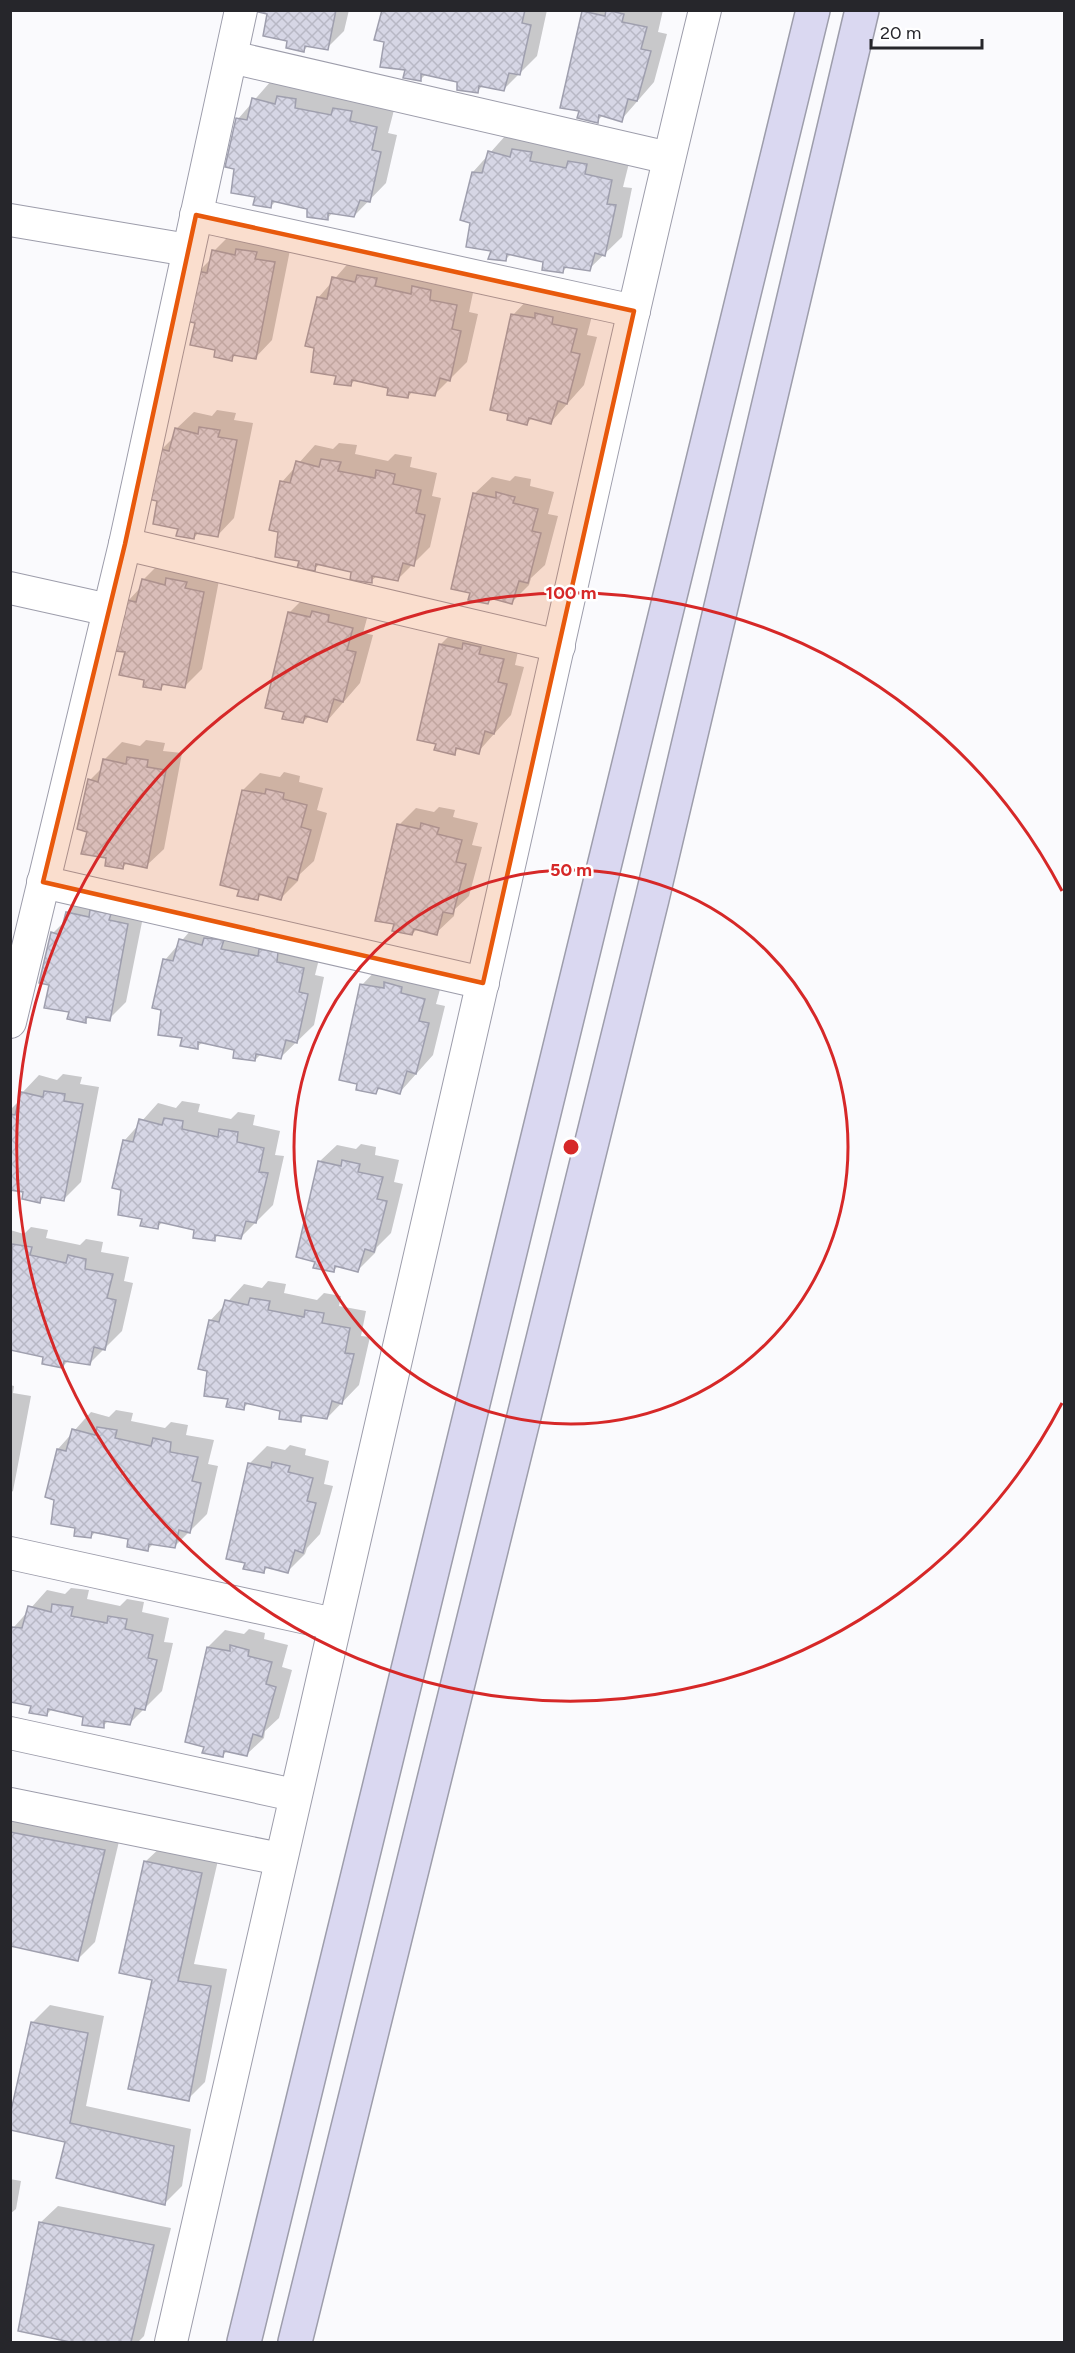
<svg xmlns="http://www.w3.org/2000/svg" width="1075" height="2353" font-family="Figtree,sans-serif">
  <defs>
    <pattern id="building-cross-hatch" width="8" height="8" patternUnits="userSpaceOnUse" patternTransform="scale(1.5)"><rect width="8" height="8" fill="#d6d6e5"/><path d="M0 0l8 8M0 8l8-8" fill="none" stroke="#b8b8c5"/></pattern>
  </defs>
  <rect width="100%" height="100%" fill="#fafafd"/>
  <g fill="#0003">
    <polygon points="260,10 349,10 344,31 327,48 309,45 304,50 289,40 269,12"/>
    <polygon points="383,10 547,10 537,56 504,89 483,85 477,92 459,81 426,74 421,79 407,69 386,41"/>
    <polygon points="585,10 663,10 658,32 667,34 654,82 621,120 603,115 597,121 583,12"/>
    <polygon points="271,81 394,110 388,133 397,135 386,183 354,216 333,212 328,218 309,208 277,200 271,206 257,196 236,168 238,119"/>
    <polygon points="506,135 629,163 623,187 632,188 622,237 589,269 568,266 563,271 545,261 511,254 506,259 493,249 471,221 473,172"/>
    <polygon points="231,234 291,245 272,340 255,358 237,354 231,359 217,349 197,322 199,271 212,258 214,251"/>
    <polygon points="351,260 474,288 469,312 478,314 467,362 434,395 413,391 408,397 389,387 356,379 351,384 337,375 318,298"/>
    <polygon points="530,297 593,312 587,335 597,337 584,385 551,422 533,417 527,423 513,315"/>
    <polygon points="217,410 236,413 234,420 253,423 234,518 217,536 199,532 194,538 179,527 159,500 161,450 174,437 176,429 194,412 212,416"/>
    <polygon points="339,443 357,445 355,454 388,461 395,454 412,457 410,467 437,473 432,496 441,498 430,547 398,579 377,576 371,581 353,571 320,564 314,569 301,559 279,531 282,482 315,445 333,449"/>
    <polygon points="515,476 531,479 530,486 554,492 548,514 558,516 545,565 531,578 529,585 512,602 493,597 488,602 472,592 474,494 492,477 510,481"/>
    <polygon points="160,563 220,575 202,669 184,687 165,684 161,688 146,679 127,651 128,601 141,587 143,580"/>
    <polygon points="306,596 369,611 363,633 373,635 360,683 327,721 309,716 303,722 289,613"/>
    <polygon points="458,627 520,642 515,665 524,667 511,715 478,752 460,747 454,753 441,644"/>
    <polygon points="146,740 165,743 163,751 182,753 164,849 146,866 128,862 122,868 108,857 88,831 90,780 103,767 105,759 122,742 140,746"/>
    <polygon points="284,772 300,776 299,782 323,788 317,810 327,813 314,861 300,874 298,881 281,898 263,893 257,899 241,889 243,790 260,773 280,777"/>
    <polygon points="439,807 455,810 453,817 478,823 472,845 482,847 469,896 455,909 454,916 436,933 418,928 412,934 399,825 416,808 434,812"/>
    <polygon points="84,895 145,907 126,1002 109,1019 90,1016 85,1021 70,1011 50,984 53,933 65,921 67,912"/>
    <polygon points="197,923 321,951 315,975 324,977 314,1025 281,1057 261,1054 255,1060 236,1049 203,1042 197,1047 184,1037 165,960"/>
    <polygon points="379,967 442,982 436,1004 445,1006 433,1055 400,1092 381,1087 375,1093 362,985"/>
    <polygon points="63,1074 82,1077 80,1084 99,1087 81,1182 63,1200 45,1196 40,1201 25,1191 10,1188 10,1110 20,1100 22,1093 39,1075 57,1080"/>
    <polygon points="182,1101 200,1104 198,1112 231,1119 238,1112 255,1115 253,1125 280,1131 275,1155 284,1156 273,1205 241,1237 220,1234 214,1239 196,1229 163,1222 157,1227 144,1218 122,1189 125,1140 158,1103 176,1108"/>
    <polygon points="361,1144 376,1147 375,1155 399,1160 394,1182 403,1184 391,1233 377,1247 375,1253 358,1270 339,1265 333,1271 319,1162 337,1145 356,1149"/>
    <polygon points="31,1227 48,1230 46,1238 80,1245 86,1239 103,1242 101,1252 129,1257 124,1281 133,1283 122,1331 89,1364 69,1360 63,1366 44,1356 10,1349 10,1230 24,1234"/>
    <polygon points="268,1281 286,1284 284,1293 317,1300 324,1293 341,1296 339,1306 366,1311 361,1336 370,1337 359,1385 327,1418 306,1414 300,1420 282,1410 249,1403 243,1408 230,1398 210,1321 244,1284 262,1288"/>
    <polygon points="10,1385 14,1386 13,1393 31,1396 13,1491 10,1493"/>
    <polygon points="116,1410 133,1413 131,1421 165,1428 171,1422 188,1425 186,1435 214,1440 208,1464 218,1466 207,1514 174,1547 154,1543 148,1549 130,1538 96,1531 91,1537 77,1527 58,1449 91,1412 109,1417"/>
    <polygon points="290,1445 306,1449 305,1455 329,1461 324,1484 333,1486 320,1534 307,1548 305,1554 288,1571 269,1566 263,1572 249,1464 267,1446 285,1450"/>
    <polygon points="71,1588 89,1590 87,1599 120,1606 127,1599 144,1602 142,1612 169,1618 164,1642 173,1643 162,1691 129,1724 109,1720 103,1726 85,1716 52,1709 47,1714 33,1704 14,1627 47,1590 65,1594"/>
    <polygon points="249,1629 265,1633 264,1639 288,1645 282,1667 292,1670 279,1718 265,1731 264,1738 246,1755 228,1750 222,1756 208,1647 225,1630 244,1634"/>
    <polygon points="10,1812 121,1833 95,1942 78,1959 10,1945"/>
    <polygon points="163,1845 219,1856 194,1964 227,1969 205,2082 188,2099 154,1979 145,1862"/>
    <polygon points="50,2005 104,2016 86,2106 191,2129 182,2186 164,2204 67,2141 32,2023"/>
    <polygon points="10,2179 21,2181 16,2209 10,2214"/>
    <polygon points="58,2206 171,2228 144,2336 138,2342 77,2342 20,2330 40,2223"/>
  </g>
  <g fill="url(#building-cross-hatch)" stroke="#9f9fae" stroke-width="1.5">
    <polygon points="258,10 336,10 328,50 305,46 304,52 286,48 287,41 263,36 267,14 258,12"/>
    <polygon points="382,10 525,10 522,23 531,25 520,75 509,73 504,91 479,86 478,93 457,90 457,82 421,74 421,81 403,78 405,70 380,67 384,42 374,40"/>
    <polygon points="606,10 624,14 622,22 647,27 641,49 651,51 637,101 628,99 622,122 599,115 598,123 577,118 579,111 560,108 582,11 605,16"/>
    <polygon points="277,96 296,99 295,108 331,115 333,108 352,111 350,121 377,127 372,150 381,152 370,202 360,200 354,217 328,213 328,220 307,217 307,209 272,201 271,208 253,205 255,197 231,193 234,169 225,167 236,118 247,120 252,98 275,104"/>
    <polygon points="512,149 532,152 530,161 566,168 568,161 587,164 585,174 612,180 607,204 616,205 605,256 595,253 590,271 564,267 563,273 542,270 543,262 507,254 506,261 488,259 491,251 466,247 470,223 460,220 472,172 482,173 488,151 510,157"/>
    <polygon points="236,249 257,252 255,259 275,262 256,359 233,355 232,361 214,357 215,350 190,345 195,323 186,321 197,271 207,273 212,250 235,255"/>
    <polygon points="357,275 377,278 375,286 411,294 412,286 431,290 430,300 457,305 452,329 461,331 450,381 440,378 435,396 409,392 408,398 387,395 388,388 352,380 351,386 334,384 336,376 311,372 314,348 305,346 317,297 327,299 332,277 355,282"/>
    <polygon points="535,313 553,317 552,324 577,329 571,352 580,354 567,404 558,401 551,424 529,418 527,425 507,420 508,414 490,410 511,314 535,318"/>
    <polygon points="199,427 220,430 218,437 237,440 218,537 195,533 194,539 176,536 178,529 153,524 157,501 148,499 160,449 169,451 175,428 198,434"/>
    <polygon points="321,459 341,462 338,471 375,478 376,470 395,474 393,484 421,490 416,513 425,515 414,566 403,563 398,581 372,576 372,583 350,580 351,572 316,564 315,571 297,568 299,561 275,557 278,532 269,530 280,481 290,483 296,461 319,467"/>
    <polygon points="496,492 515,497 513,503 538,509 532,531 541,533 528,583 519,581 512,604 490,598 488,604 468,600 470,593 451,589 473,493 496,498"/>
    <polygon points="166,578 187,582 185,588 204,592 185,688 162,684 161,690 143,687 144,680 119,675 125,652 115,651 127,600 136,602 142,579 165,585"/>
    <polygon points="312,611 329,615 328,622 353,628 347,650 356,652 343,702 334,699 327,722 305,716 303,723 282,719 284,712 265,708 288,612 310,617"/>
    <polygon points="463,643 481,647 479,654 504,659 498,682 507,684 494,734 485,731 479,754 456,748 455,755 434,750 436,744 417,740 439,644 462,649"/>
    <polygon points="127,757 148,760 147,767 166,770 147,868 124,863 123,869 105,866 106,858 81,854 87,832 77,829 88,779 98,782 103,759 126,764"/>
    <polygon points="266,789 284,793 283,799 307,805 301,827 311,830 297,880 288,877 281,900 259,894 258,900 237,896 239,890 220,885 242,790 265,794"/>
    <polygon points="421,823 439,828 437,834 462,840 456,862 466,864 453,914 443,912 437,935 414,929 412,935 392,931 394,924 375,921 397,824 420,829"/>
    <polygon points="90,910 111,914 109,920 128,924 110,1021 86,1017 86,1023 67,1019 69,1012 44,1008 49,985 39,983 51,932 60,935 66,912 89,917"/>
    <polygon points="204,938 224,940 221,949 258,956 259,949 278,952 277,962 304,968 299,992 308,994 297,1043 286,1040 281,1059 256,1054 255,1061 233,1058 234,1050 198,1042 198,1049 180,1046 182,1038 158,1035 161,1010 152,1008 163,959 173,961 179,939 202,945"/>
    <polygon points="384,982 402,987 401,993 425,999 419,1021 429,1023 416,1074 407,1071 400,1094 378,1088 376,1094 356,1090 357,1084 339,1080 360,984 384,988"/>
    <polygon points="44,1091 65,1094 64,1101 83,1104 64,1201 41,1197 40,1203 22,1199 23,1192 10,1190 10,1114 15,1115 21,1092 43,1097"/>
    <polygon points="164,1118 183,1121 182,1129 218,1137 219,1129 238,1132 237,1142 264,1148 259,1172 268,1173 256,1223 246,1221 241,1239 215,1235 215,1241 193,1238 194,1230 159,1222 158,1229 140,1226 142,1219 118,1215 121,1190 112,1188 123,1140 133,1142 139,1119 162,1125"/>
    <polygon points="342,1160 360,1164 358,1172 383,1177 377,1199 387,1201 374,1252 365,1249 358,1272 335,1266 334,1272 313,1268 315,1262 296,1257 318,1161 341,1166"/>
    <polygon points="12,1244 32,1247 30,1255 66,1263 68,1255 86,1259 85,1269 113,1274 107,1298 116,1300 105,1350 94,1347 90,1365 64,1361 63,1368 42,1364 43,1357 10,1350"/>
    <polygon points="250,1298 270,1301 268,1310 304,1317 305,1310 324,1313 322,1323 350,1328 345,1353 354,1354 342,1404 332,1401 327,1419 301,1415 301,1422 279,1419 280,1411 245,1403 244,1410 226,1407 228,1399 204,1396 207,1371 198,1369 209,1320 219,1322 225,1300 248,1305"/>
    <polygon points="97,1427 117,1430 115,1438 151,1446 153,1438 171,1442 170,1452 198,1457 192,1481 201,1483 190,1533 179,1530 175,1548 149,1544 148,1551 127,1547 128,1539 92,1532 91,1538 74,1536 75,1528 51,1524 54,1500 45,1497 57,1449 66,1451 72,1429 95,1435"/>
    <polygon points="272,1462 290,1466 288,1472 313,1478 307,1501 316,1503 303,1553 295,1550 288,1573 265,1567 264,1573 243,1569 245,1563 226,1559 248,1463 271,1468"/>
    <polygon points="52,1604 73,1607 71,1616 107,1623 108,1616 127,1619 125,1629 153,1635 148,1658 157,1660 145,1710 135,1708 130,1725 104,1721 104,1728 82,1725 83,1717 48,1709 47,1716 29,1713 31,1706 10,1702 10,1634 12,1627 22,1628 28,1606 51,1612"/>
    <polygon points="230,1645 249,1650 248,1656 272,1662 266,1684 276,1687 262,1737 253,1734 247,1756 224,1751 223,1757 202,1753 204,1747 185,1742 207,1647 230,1651"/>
    <polygon points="10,1832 105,1850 78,1961 10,1946"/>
    <polygon points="144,1861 202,1873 178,1981 211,1986 189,2101 128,2089 152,1980 119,1973"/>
    <polygon points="31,2022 88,2033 70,2123 174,2146 165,2205 56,2178 65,2142 10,2130 10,2115"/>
    <polygon points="39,2222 154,2245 131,2342 70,2342 18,2331"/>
  </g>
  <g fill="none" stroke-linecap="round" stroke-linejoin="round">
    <defs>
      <g id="street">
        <polyline points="231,57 669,158"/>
        <polyline points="196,215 634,311"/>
        <polyline points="10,220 188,250"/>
        <polyline points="125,544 559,646"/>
        <polyline points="10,588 109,610"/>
        <polyline points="43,882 483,983"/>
        <polyline points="10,1022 125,544 241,10"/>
        <polyline points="10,1553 334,1624"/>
        <polyline points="10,1733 294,1795"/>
        <polyline points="10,1804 280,1859"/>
        <path d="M 171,2342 C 269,1909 370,1475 469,1042 C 548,698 621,353 705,10"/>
      </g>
      <g id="secondary">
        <polyline points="244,2342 813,10"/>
        <polyline points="295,2342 652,899 862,10"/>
      </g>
    </defs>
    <use href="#street" stroke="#9d9dab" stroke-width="34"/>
    <use href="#secondary" stroke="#9d9dab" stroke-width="36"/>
    <use href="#street" stroke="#fff" stroke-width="32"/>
    <use href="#secondary" stroke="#dad8f1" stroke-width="33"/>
  </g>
  <path fill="#e8590c" fill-opacity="0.2" stroke="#e8590c" stroke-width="4.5" stroke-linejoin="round" d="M 196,215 L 634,311 L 483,983 L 43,882 L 125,544 Z"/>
  <g fill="none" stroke="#d62828" stroke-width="3">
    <circle cx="571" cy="1147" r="277"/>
    <path d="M1062 1403A554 554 0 1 1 1062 891"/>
  </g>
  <circle cx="571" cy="1147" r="9" fill="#d62828" stroke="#fff" stroke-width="3"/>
  <g font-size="18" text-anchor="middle" font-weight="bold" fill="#d62828" stroke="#fff" stroke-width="5" stroke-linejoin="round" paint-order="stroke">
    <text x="571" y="599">100 m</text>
    <text x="571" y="876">50 m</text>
  </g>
  <rect width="1075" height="2353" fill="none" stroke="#26262b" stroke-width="24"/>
  <path d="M871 39v9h111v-9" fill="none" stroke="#26262b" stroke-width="3"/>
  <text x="880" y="39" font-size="18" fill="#26262b" stroke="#ffffff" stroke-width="4.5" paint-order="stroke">20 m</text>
</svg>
